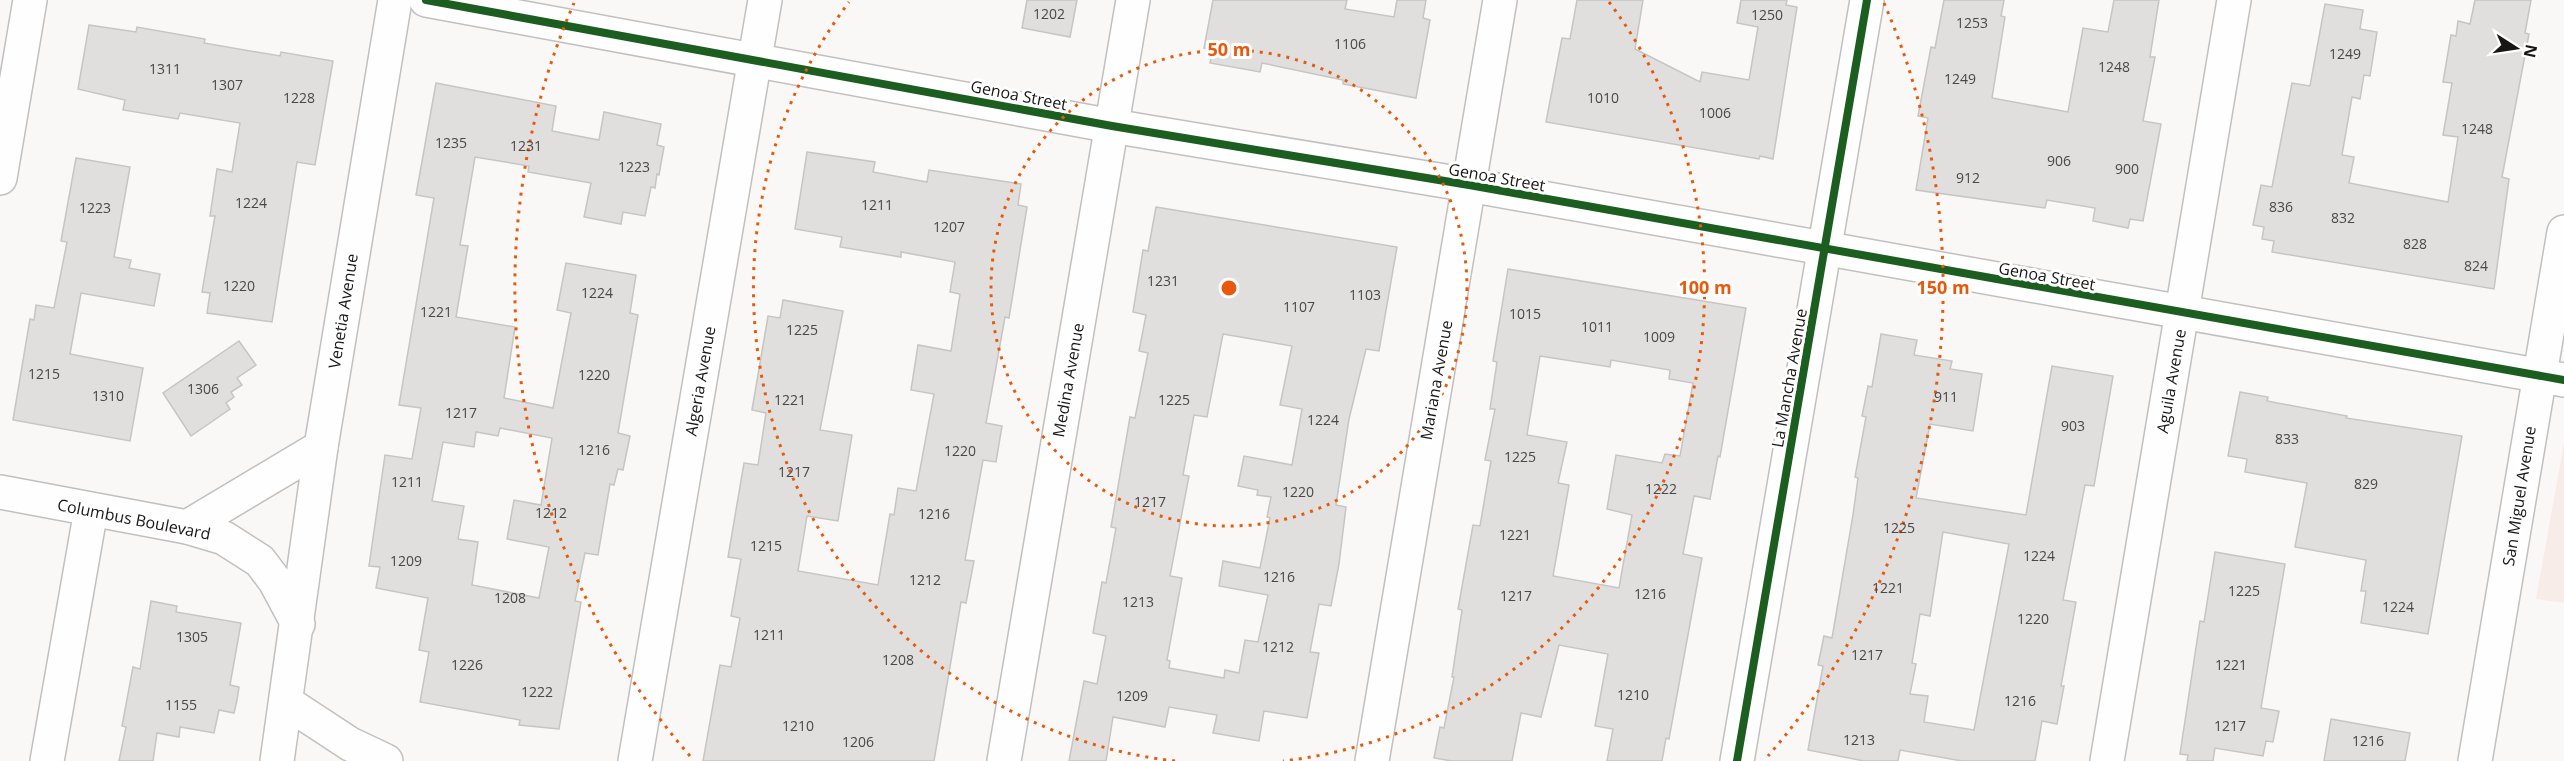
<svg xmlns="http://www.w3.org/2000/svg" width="2564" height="761" font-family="'Open Sans',sans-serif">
  <rect width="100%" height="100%" fill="#faf8f6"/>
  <polygon fill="#f8ece9" points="2564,442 2564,603 2536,599"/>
  <g fill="#e1dfdd" stroke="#c6c5c3" stroke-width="1.5" fill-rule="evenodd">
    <polygon points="1027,0 1077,0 1070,37 1022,28"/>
    <polygon points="1213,0 1347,0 1345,9 1394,17 1397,0 1426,0 1423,18 1430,20 1416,98 1343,84 1343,80 1262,63 1260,72 1210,63 1213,49 1204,48"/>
    <polygon points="1577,0 1643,0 1635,49 1700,82 1702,72 1749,80 1758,27 1737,23 1741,0 1787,0 1786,5 1797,7 1773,159 1760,156 1759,159 1546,122 1562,38 1570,39"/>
    <polygon points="1944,0 2004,0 2001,16 2005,17 1992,98 2068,112 2083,28 2108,32 2114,0 2159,0 2150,57 2155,57 2143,121 2161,124 2143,221 2130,219 2128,228 2093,221 2095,208 2047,200 2045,208 1916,190 1928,118 1918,116 1931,47 1935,48"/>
    <polygon points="2475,0 2531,0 2525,33 2529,34 2502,177 2509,179 2494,289 2272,252 2274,241 2262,239 2264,227 2253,225 2261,185 2272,187 2292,83 2310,86 2325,4 2363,10 2360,29 2377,32 2370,76 2364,75 2360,99 2352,97 2342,155 2354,157 2349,183 2448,202 2458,137 2443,135 2452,83 2443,82 2451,35 2456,36 2458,21 2470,24"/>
    <polygon points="89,25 136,32 137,27 205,39 204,43 280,56 281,52 333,61 315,165 297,162 272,322 207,313 210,293 202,292 215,216 210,216 217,169 232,172 240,123 180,113 178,119 123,110 125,100 78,89"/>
    <path d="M 436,83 L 556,106 L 552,131 L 599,140 L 604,112 L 661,124 L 657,145 L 664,147 L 659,175 L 657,174 L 655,188 L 651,187 L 645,216 L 623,212 L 621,224 L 584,217 L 591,183 L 528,172 L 529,166 L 475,157 L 460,245 L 468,246 L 456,317 L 515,327 L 504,398 L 553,408 L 571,313 L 557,310 L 566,263 L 636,275 L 630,313 L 638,315 L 618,433 L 630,436 L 623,470 L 618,469 L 614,485 L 610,484 L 598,555 L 585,553 L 575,601 L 581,602 L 559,729 L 519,725 L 520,720 L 420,702 L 429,652 L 419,650 L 428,598 L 376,588 L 380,567 L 369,566 L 385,455 L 412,459 L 421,408 L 399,405 L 434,198 L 416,195 ZM 500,428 L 552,438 L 541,505 L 514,500 L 507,539 L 549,547 L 539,598 L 472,585 L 478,542 L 458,539 L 464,506 L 432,501 L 443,442 L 474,447 L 476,432 L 498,436 Z"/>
    <polygon points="807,152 875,162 873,172 927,182 929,170 1021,184 1018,205 1027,207 1009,318 1005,317 986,423 1002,426 996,462 983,460 965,560 974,561 966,603 961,602 934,761 703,761 720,665 731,667 740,618 731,616 741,559 728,557 744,463 758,465 766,413 752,410 768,316 780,318 783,300 843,311 820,430 852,435 838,521 807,516 798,571 878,585 890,514 894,515 898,488 916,491 934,394 911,390 918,345 951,351 960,294 950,292 955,262 901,252 901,257 840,247 842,237 795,229"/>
    <polygon points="76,158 130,167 114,257 131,260 129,268 160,274 154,306 81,293 70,354 143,368 130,441 13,420 30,319 34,320 36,305 54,308 67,242 61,241"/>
    <path d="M 1156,207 L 1397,247 L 1379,351 L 1366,349 L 1349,419 L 1336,505 L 1346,507 L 1339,564 L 1331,606 L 1319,604 L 1310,652 L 1319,653 L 1307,718 L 1264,711 L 1259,741 L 1213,733 L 1217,715 L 1169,707 L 1165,727 L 1113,717 L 1106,761 L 1069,761 L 1084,681 L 1097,684 L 1106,636 L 1093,633 L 1102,582 L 1106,583 L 1116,528 L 1111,527 L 1130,417 L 1135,418 L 1148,353 L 1139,351 L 1146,315 L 1133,312 L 1143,250 L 1148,251 ZM 1223,334 L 1292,346 L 1280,405 L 1302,409 L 1292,465 L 1244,456 L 1238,486 L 1258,490 L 1257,495 L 1271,497 L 1267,517 L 1270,518 L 1260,568 L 1223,561 L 1219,586 L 1268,595 L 1258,642 L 1245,640 L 1239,673 L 1225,670 L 1224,678 L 1169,668 L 1170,661 L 1167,660 L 1182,578 L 1170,576 L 1189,476 L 1183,475 L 1194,415 L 1207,417 Z"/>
    <path d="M 1508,269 L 1746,308 L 1720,457 L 1718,456 L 1710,499 L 1694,496 L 1683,554 L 1702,558 L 1669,739 L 1666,738 L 1662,761 L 1607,761 L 1613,729 L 1595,726 L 1608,654 L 1559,645 L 1541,717 L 1521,713 L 1512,761 L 1452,761 L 1434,758 L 1440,727 L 1444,728 L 1454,677 L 1452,677 L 1462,610 L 1458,609 L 1473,525 L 1480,526 L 1491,461 L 1485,460 L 1495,409 L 1490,409 L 1497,362 L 1493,361 ZM 1540,356 L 1610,367 L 1611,360 L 1670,370 L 1669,379 L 1693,383 L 1680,456 L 1665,454 L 1662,463 L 1616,455 L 1607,509 L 1632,515 L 1619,588 L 1553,576 L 1569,485 L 1558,483 L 1567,442 L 1527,435 Z"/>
    <path d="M 1881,334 L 1917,340 L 1914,355 L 1952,361 L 1950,369 L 1982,374 L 1973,431 L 1930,424 L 1916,498 L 2026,515 L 2052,366 L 2113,376 L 2094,486 L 2085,485 L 2063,600 L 2076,602 L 2061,686 L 2064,686 L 2057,724 L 2042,721 L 2035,761 L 1962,761 L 1900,750 L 1898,761 L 1864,761 L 1808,750 L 1823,666 L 1818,665 L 1824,636 L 1832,638 L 1853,515 L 1858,478 L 1855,477 L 1866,417 L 1862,416 L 1868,386 L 1872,387 ZM 1943,532 L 2009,544 L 1974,730 L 1924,722 L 1928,696 L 1910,694 L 1916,664 L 1912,663 L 1920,614 L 1930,616 Z"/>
    <polygon points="239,341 256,365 237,378 242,385 231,392 234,397 226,403 230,409 191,436 163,393"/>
    <polygon points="2240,392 2268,397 2267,401 2347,416 2346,418 2462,436 2428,634 2361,623 2366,591 2361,591 2366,560 2295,547 2307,483 2245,472 2247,459 2228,456"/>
    <polygon points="2215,552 2285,564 2261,708 2279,711 2273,742 2266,741 2263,756 2215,748 2213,761 2187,761 2188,755 2180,754 2200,621 2204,622"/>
    <polygon points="151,601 177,606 176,612 241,623 230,685 239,687 237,700 234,713 219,710 214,733 180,727 179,737 157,733 153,761 119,761 126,727 122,726 133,667 140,669"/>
    <polygon points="2331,719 2410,733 2405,761 2324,761"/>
  </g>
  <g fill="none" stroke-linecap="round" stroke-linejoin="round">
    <defs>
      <g id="minor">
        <polyline points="426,0 1112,126 1469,185 2564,380"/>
        <polyline points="0,178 30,0"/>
        <polyline points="0,492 187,527 224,538 260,561 275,581 298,624"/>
        <polyline points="187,527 321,447"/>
        <polyline points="286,702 350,744 386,761"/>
        <polyline points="47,761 91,510"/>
        <polyline points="277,761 321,447 395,0"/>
        <polyline points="635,761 765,0"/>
        <polyline points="1004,761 1133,0"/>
        <polyline points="1372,761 1500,0"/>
        <polyline points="1737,761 1867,0"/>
        <polyline points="2107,761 2234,0"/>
        <polyline points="2475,761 2564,232"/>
      </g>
    </defs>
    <use href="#minor" stroke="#c2c0bf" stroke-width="36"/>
    <use href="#minor" stroke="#fefefe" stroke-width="33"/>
    <defs>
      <g id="cycleway">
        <polyline points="426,0 1112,126 1469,185 2564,380"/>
        <polyline points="1737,761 1867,0"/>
      </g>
    </defs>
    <use href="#cycleway" stroke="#fff" stroke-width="11"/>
    <use href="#cycleway" stroke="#1b5e20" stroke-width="8"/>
  </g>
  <g fill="none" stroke="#e8590c" stroke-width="3" stroke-dasharray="3 6">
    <circle cx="1229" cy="288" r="238"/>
    <path d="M1175 761A476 476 0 0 1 849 2M1609 2A476 476 0 0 1 1283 761"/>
    <path d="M690 756A714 714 0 0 1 574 3M1884 3A714 714 0 0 1 1768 756"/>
  </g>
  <g text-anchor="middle" stroke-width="6" stroke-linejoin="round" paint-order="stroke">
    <g font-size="14" fill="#4a4847">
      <text x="1049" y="19">1202</text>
      <text x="1767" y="20">1250</text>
      <text x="1972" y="28">1253</text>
      <text x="1350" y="49">1106</text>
      <text x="2345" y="59">1249</text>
      <text x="2114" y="72">1248</text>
      <text x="165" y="74">1311</text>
      <text x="1960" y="84">1249</text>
      <text x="227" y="90">1307</text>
      <text x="299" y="103">1228</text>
      <text x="1603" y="103">1010</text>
      <text x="1715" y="118">1006</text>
      <text x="2477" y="134">1248</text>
      <text x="451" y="148">1235</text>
      <text x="526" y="151">1231</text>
      <text x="2059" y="166">906</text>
      <text x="634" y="172">1223</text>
      <text x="2127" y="174">900</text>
      <text x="1968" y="183">912</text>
      <text x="251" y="208">1224</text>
      <text x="877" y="210">1211</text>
      <text x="2281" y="212">836</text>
      <text x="95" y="213">1223</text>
      <text x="2343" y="223">832</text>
      <text x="949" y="232">1207</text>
      <text x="2415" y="249">828</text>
      <text x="2476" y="271">824</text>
      <text x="1163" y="286">1231</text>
      <text x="239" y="291">1220</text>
      <text x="597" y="298">1224</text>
      <text x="1365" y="300">1103</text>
      <text x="1299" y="312">1107</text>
      <text x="436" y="317">1221</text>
      <text x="1525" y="319">1015</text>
      <text x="1597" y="332">1011</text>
      <text x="802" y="335">1225</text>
      <text x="1659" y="342">1009</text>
      <text x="44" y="379">1215</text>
      <text x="594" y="380">1220</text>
      <text x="203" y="394">1306</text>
      <text x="108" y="401">1310</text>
      <text x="1946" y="402">911</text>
      <text x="790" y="405">1221</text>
      <text x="1174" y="405">1225</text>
      <text x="461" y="418">1217</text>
      <text x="1323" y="425">1224</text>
      <text x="2073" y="431">903</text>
      <text x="2287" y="444">833</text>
      <text x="594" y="455">1216</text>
      <text x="960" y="456">1220</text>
      <text x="1520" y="462">1225</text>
      <text x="794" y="477">1217</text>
      <text x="407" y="487">1211</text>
      <text x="2366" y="489">829</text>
      <text x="1661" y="494">1222</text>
      <text x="1298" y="497">1220</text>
      <text x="1150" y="507">1217</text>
      <text x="551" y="518">1212</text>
      <text x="934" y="519">1216</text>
      <text x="1899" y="533">1225</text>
      <text x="1515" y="540">1221</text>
      <text x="766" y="551">1215</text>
      <text x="2039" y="561">1224</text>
      <text x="406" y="566">1209</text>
      <text x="1279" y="582">1216</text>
      <text x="925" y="585">1212</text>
      <text x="1888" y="593">1221</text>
      <text x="2244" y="596">1225</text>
      <text x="1650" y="599">1216</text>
      <text x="1516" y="601">1217</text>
      <text x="510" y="603">1208</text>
      <text x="1138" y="607">1213</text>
      <text x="2398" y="612">1224</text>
      <text x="2033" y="624">1220</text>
      <text x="769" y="640">1211</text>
      <text x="192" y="642">1305</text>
      <text x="1278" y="652">1212</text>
      <text x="1867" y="660">1217</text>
      <text x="898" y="665">1208</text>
      <text x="467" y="670">1226</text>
      <text x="2231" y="670">1221</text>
      <text x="537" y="697">1222</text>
      <text x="1633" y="700">1210</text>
      <text x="1132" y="701">1209</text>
      <text x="2020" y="706">1216</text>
      <text x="181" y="710">1155</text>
      <text x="798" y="731">1210</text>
      <text x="2230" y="731">1217</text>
      <text x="1859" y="745">1213</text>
      <text x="2368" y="746">1216</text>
      <text x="858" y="747">1206</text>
    </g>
    <g font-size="16" fill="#181615" stroke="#fff">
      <text transform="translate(1019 95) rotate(11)" y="6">Genoa Street</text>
      <text transform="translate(1497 177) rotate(10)" y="6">Genoa Street</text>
      <text transform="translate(2047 276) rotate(10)" y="6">Genoa Street</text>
      <text transform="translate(343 311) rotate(-81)" y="6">Venetia Avenue</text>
      <text transform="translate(1789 378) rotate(-80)" y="6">La Mancha Avenue</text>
      <text transform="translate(1068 380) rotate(-80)" y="6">Medina Avenue</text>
      <text transform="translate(1436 380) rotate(-80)" y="6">Mariana Avenue</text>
      <text transform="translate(700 381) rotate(-80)" y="6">Algeria Avenue</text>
      <text transform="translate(2171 381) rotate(-80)" y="6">Aguila Avenue</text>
      <text transform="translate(2519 496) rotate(-81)" y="6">San Miguel Avenue</text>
      <text transform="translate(134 519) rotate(11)" y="6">Columbus Boulevard</text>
    </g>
  </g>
  <circle cx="1229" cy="288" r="9" fill="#e8590c" stroke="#fff" stroke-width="3"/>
  <g font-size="18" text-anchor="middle" font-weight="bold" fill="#e8590c" stroke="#fff" stroke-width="6" stroke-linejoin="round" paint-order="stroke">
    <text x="1229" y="56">50 m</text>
    <text x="1705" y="294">100 m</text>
    <text x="1943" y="294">150 m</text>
  </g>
  <g transform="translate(2516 48) rotate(102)" stroke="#ffffff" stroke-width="4.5" paint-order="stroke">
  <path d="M0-4.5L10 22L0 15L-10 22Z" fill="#181615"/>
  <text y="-9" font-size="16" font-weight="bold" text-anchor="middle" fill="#181615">N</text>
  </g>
</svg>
